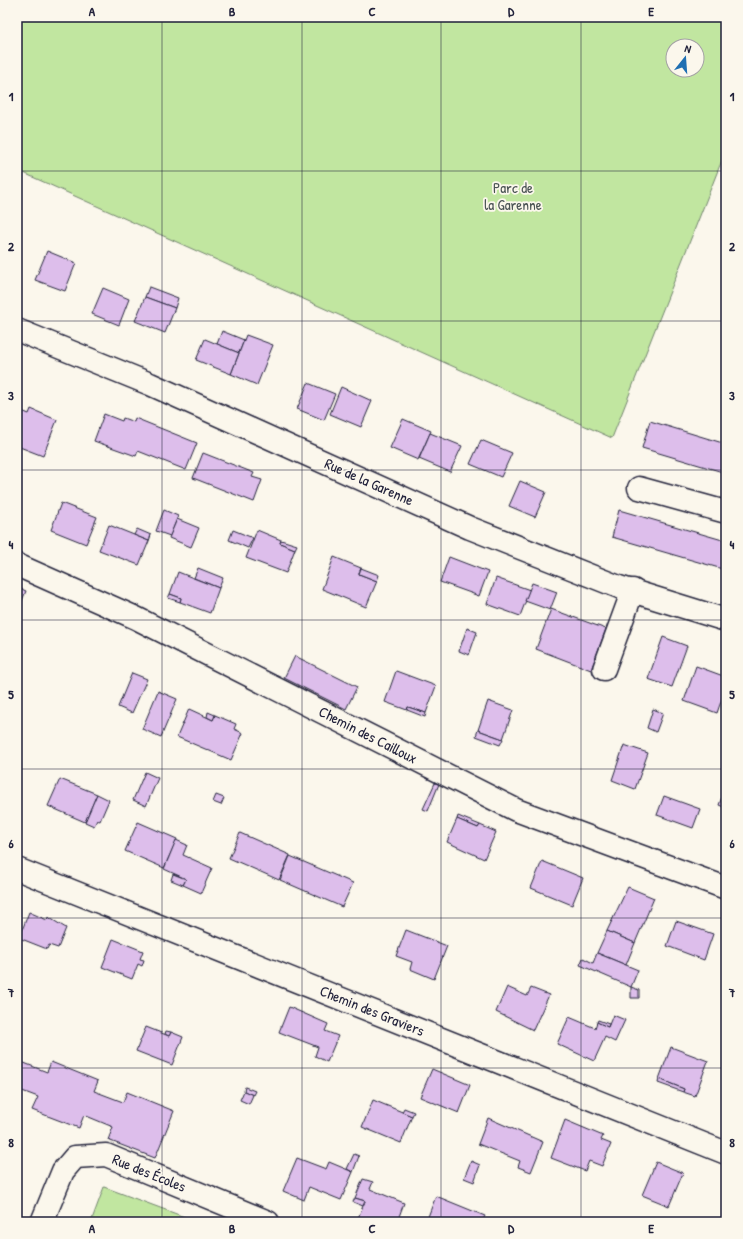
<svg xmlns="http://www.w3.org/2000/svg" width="743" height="1239" font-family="'Patrick Hand',sans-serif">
  <rect width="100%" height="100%" fill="#fbf7ec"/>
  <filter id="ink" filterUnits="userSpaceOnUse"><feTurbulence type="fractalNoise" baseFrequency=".025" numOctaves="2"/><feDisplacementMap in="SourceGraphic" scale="8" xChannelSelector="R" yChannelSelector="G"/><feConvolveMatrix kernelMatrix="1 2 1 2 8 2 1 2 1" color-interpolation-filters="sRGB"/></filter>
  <g filter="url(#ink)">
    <g fill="#c1e6a0" stroke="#72846e" fill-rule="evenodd">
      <path d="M 17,17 L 715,17 L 726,22 L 726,150 L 612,438 L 17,170 ZM 673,46 L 697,46 L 697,70 L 673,70 Z"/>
      <polygon points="104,1187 198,1222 91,1222"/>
    </g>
    <g fill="#ddbeeb" stroke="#22223b">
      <polygon points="47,251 76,263 65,291 35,280"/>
      <polygon points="149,287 178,298 175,308 145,297"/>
      <polygon points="103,288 129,299 119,325 92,314"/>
      <polygon points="145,297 175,308 165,333 135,321"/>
      <polygon points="222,331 244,340 239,353 217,344"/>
      <polygon points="246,335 273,345 257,385 231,374"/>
      <polygon points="205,339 239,353 231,374 196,360"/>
      <polygon points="308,383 335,394 324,420 297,409"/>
      <polygon points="341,387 372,401 361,427 330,414"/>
      <polygon points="17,409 29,414 31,409 57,420 43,456 17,446 18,441 17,440"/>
      <polygon points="104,414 122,421 123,418 134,422 135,418 197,443 186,470 138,451 136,456 94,441"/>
      <polygon points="403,419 431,431 418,460 390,448"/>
      <polygon points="650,421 726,444 726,473 642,448"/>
      <polygon points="430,433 462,446 450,472 419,459"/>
      <polygon points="481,440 512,453 501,477 470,464"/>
      <polygon points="203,453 254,473 252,477 262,480 254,502 193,478"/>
      <polygon points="520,481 546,492 535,517 509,506"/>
      <polygon points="61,503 97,517 86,544 51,530"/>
      <polygon points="164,510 178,516 170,536 156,531"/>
      <polygon points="619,510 726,541 726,570 612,537"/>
      <polygon points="177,519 199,528 191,547 169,538"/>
      <polygon points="109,525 149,541 139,565 99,550"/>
      <polygon points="137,529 151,535 149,541 134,535"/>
      <polygon points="233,530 253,538 248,548 229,540"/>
      <polygon points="257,530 281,540 280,543 295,549 286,573 246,558"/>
      <polygon points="281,540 297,545 295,549 280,543"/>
      <polygon points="334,557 361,568 359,574 377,581 366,607 322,589"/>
      <polygon points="449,557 488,572 479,596 440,582"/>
      <polygon points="198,568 223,578 219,588 194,578"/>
      <polygon points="361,568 379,575 377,581 359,574"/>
      <polygon points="178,572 219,588 210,613 180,602 181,598 170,594"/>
      <polygon points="496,578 530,590 520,616 487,604"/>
      <polygon points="532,583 557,592 550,610 525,601"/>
      <polygon points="17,587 26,591 21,603 17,602"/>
      <polygon points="170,594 181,598 180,602 168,598"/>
      <polygon points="551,609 606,629 591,670 536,649"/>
      <polygon points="467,628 477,632 469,655 459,651"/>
      <polygon points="663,637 687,646 672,687 648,679"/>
      <polygon points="295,656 357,687 346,709 284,678"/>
      <polygon points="696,666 726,677 726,687 717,713 684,701"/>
      <polygon points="396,671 436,686 426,713 408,707 407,710 385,702"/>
      <polygon points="132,673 147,679 132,713 118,707"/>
      <polygon points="158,691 177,699 161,737 142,729"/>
      <polygon points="488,701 513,710 503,739 478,730"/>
      <polygon points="408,707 426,713 425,717 407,710"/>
      <polygon points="189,709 213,720 215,715 236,724 234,729 243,733 231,760 177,737"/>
      <polygon points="653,709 663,713 656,732 647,728"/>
      <polygon points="208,712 215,715 213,720 207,717"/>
      <polygon points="478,730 503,739 500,745 476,736"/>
      <polygon points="624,745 648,753 635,789 612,780"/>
      <polygon points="145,772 158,778 146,806 133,800"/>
      <polygon points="60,779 97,794 85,822 48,806"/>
      <polygon points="435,783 439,784 428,811 423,809"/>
      <polygon points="726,786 726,808 719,805"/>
      <polygon points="97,794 109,800 100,821 97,820 94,826 85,822"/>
      <polygon points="216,795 224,798 221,805 213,802"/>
      <polygon points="664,796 700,809 693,828 657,815"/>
      <polygon points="458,816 480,825 478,828 457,819"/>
      <polygon points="457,819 478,828 480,825 496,832 484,859 447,842"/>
      <polygon points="138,822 177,839 164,868 125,851"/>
      <polygon points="240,833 290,855 279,880 229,858"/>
      <polygon points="176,840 187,845 183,855 212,868 201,893 183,885 186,879 164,869"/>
      <polygon points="290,856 353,883 342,907 280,880"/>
      <polygon points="542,861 583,878 572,905 531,888"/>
      <polygon points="173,874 186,879 183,885 171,880"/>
      <polygon points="628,887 654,898 635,943 607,931"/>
      <polygon points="29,912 47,920 48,917 66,928 58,948 49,945 47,949 19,938"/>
      <polygon points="676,921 713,934 704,960 667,946"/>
      <polygon points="406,930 447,946 434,979 410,969 412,962 396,956"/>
      <polygon points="607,931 635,943 626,965 597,953"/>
      <polygon points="113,939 143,951 140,959 144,960 142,966 138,964 132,979 102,967"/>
      <polygon points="597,953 638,970 631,987 580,965 583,958 593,963"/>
      <polygon points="507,987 527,996 531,988 549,995 533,1030 496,1012"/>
      <polygon points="631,987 639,990 639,998 631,998"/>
      <polygon points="289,1007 328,1024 325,1031 338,1036 327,1062 315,1056 318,1047 279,1032"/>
      <polygon points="613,1015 625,1020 615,1042 605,1037 594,1061 557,1044 569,1017 595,1028 597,1022 608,1027"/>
      <polygon points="598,1020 609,1024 608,1027 597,1022"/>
      <polygon points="146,1027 169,1036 171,1032 183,1037 172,1065 136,1051"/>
      <polygon points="166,1031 171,1032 169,1036 165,1034"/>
      <polygon points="671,1047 708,1061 695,1096 683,1092 684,1089 659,1079"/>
      <polygon points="17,1049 22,1051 19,1061 47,1072 51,1062 98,1081 94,1091 123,1102 127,1092 174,1111 155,1158 108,1140 113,1127 84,1115 79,1128 32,1110 38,1097 17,1089"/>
      <polygon points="432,1069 470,1085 459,1113 420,1097"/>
      <polygon points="659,1079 684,1089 683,1092 658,1083"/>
      <polygon points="245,1087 255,1091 253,1095 244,1091"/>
      <polygon points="244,1091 253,1095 249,1104 240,1100"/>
      <polygon points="373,1100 412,1116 401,1143 362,1127"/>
      <polygon points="404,1108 414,1112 412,1116 402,1112"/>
      <polygon points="488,1118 543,1142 531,1172 518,1167 520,1161 478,1144"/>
      <polygon points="565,1120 603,1136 601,1140 611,1144 602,1166 589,1161 585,1171 551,1158"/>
      <polygon points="354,1154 359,1156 353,1172 347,1169"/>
      <polygon points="297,1158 326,1169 329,1162 353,1172 341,1200 309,1187 304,1200 283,1191"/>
      <polygon points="471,1161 480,1165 474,1182 464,1178"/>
      <polygon points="656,1162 683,1173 669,1206 642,1195"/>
      <polygon points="363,1179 373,1182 370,1189 404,1203 397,1222 367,1222 358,1218 365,1201 355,1198"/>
      <polygon points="436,1196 485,1216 482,1222 426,1222"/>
      <polygon points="355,1198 365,1201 363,1206 353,1202"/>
    </g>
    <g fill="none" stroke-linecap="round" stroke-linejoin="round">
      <defs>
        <g id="minor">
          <polyline points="17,330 150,384 470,528 619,587 726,620"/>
          <polyline points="639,488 726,512"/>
          <polyline points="17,565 136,618 516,810 726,888"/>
          <polyline points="604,669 633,590"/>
          <polyline points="17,869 726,1153"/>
          <polyline points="42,1222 63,1171 75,1157 106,1155 268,1222"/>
        </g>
      </defs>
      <use href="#minor" stroke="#22223b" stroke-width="25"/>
      <use href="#minor" stroke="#fbf7ec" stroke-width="22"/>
    </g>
  </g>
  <path fill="none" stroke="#22223b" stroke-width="1" stroke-opacity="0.55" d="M 162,17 L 162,1222M 302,17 L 302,1222M 441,17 L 441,1222M 581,17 L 581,1222M 17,171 L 726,171M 17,321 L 726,321M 17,470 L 726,470M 17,620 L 726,620M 17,769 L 726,769M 17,918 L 726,918M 17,1068 L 726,1068"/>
  <g text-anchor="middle" stroke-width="3.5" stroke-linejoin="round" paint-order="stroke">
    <g font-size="15" fill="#4a5354" stroke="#fbf7ec">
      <text x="513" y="193">Parc de<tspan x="513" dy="17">la Garenne</tspan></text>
    </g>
    <g font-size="15" fill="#22223b" stroke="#fbf7ec">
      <text transform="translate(369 482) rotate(24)" y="5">Rue de la Garenne</text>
      <text transform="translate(368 735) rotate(27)" y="5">Chemin des Cailloux</text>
      <text transform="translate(372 1011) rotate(22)" y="5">Chemin des Graviers</text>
      <text transform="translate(149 1173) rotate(22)" y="5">Rue des Écoles</text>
    </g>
  </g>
  <rect width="743" height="1239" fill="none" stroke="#fbf7ec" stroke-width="44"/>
  <g transform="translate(685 58) rotate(17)"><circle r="19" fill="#fbf7ec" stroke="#a4a2a5"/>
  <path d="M0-3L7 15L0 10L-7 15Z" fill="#1f6fb2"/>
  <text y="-6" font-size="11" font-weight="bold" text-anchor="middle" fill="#22223b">N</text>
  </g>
  <rect x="22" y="22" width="699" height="1195" fill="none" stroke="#22223b" stroke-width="1.5"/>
  <g font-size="13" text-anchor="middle" font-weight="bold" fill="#22223b">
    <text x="92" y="16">A</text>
    <text x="232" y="16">B</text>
    <text x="372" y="16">C</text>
    <text x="511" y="16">D</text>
    <text x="651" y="16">E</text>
    <text x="11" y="101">1</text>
    <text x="732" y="101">1</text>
    <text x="11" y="251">2</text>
    <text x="732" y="251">2</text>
    <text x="11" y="400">3</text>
    <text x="732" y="400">3</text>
    <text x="11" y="549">4</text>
    <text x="732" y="549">4</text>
    <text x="11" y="699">5</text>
    <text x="732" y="699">5</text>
    <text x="11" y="848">6</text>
    <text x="732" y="848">6</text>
    <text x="11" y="997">7</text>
    <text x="732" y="997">7</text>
    <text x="11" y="1147">8</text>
    <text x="732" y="1147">8</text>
    <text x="92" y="1233">A</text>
    <text x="232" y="1233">B</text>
    <text x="372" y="1233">C</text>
    <text x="511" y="1233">D</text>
    <text x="651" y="1233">E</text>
  </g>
</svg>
